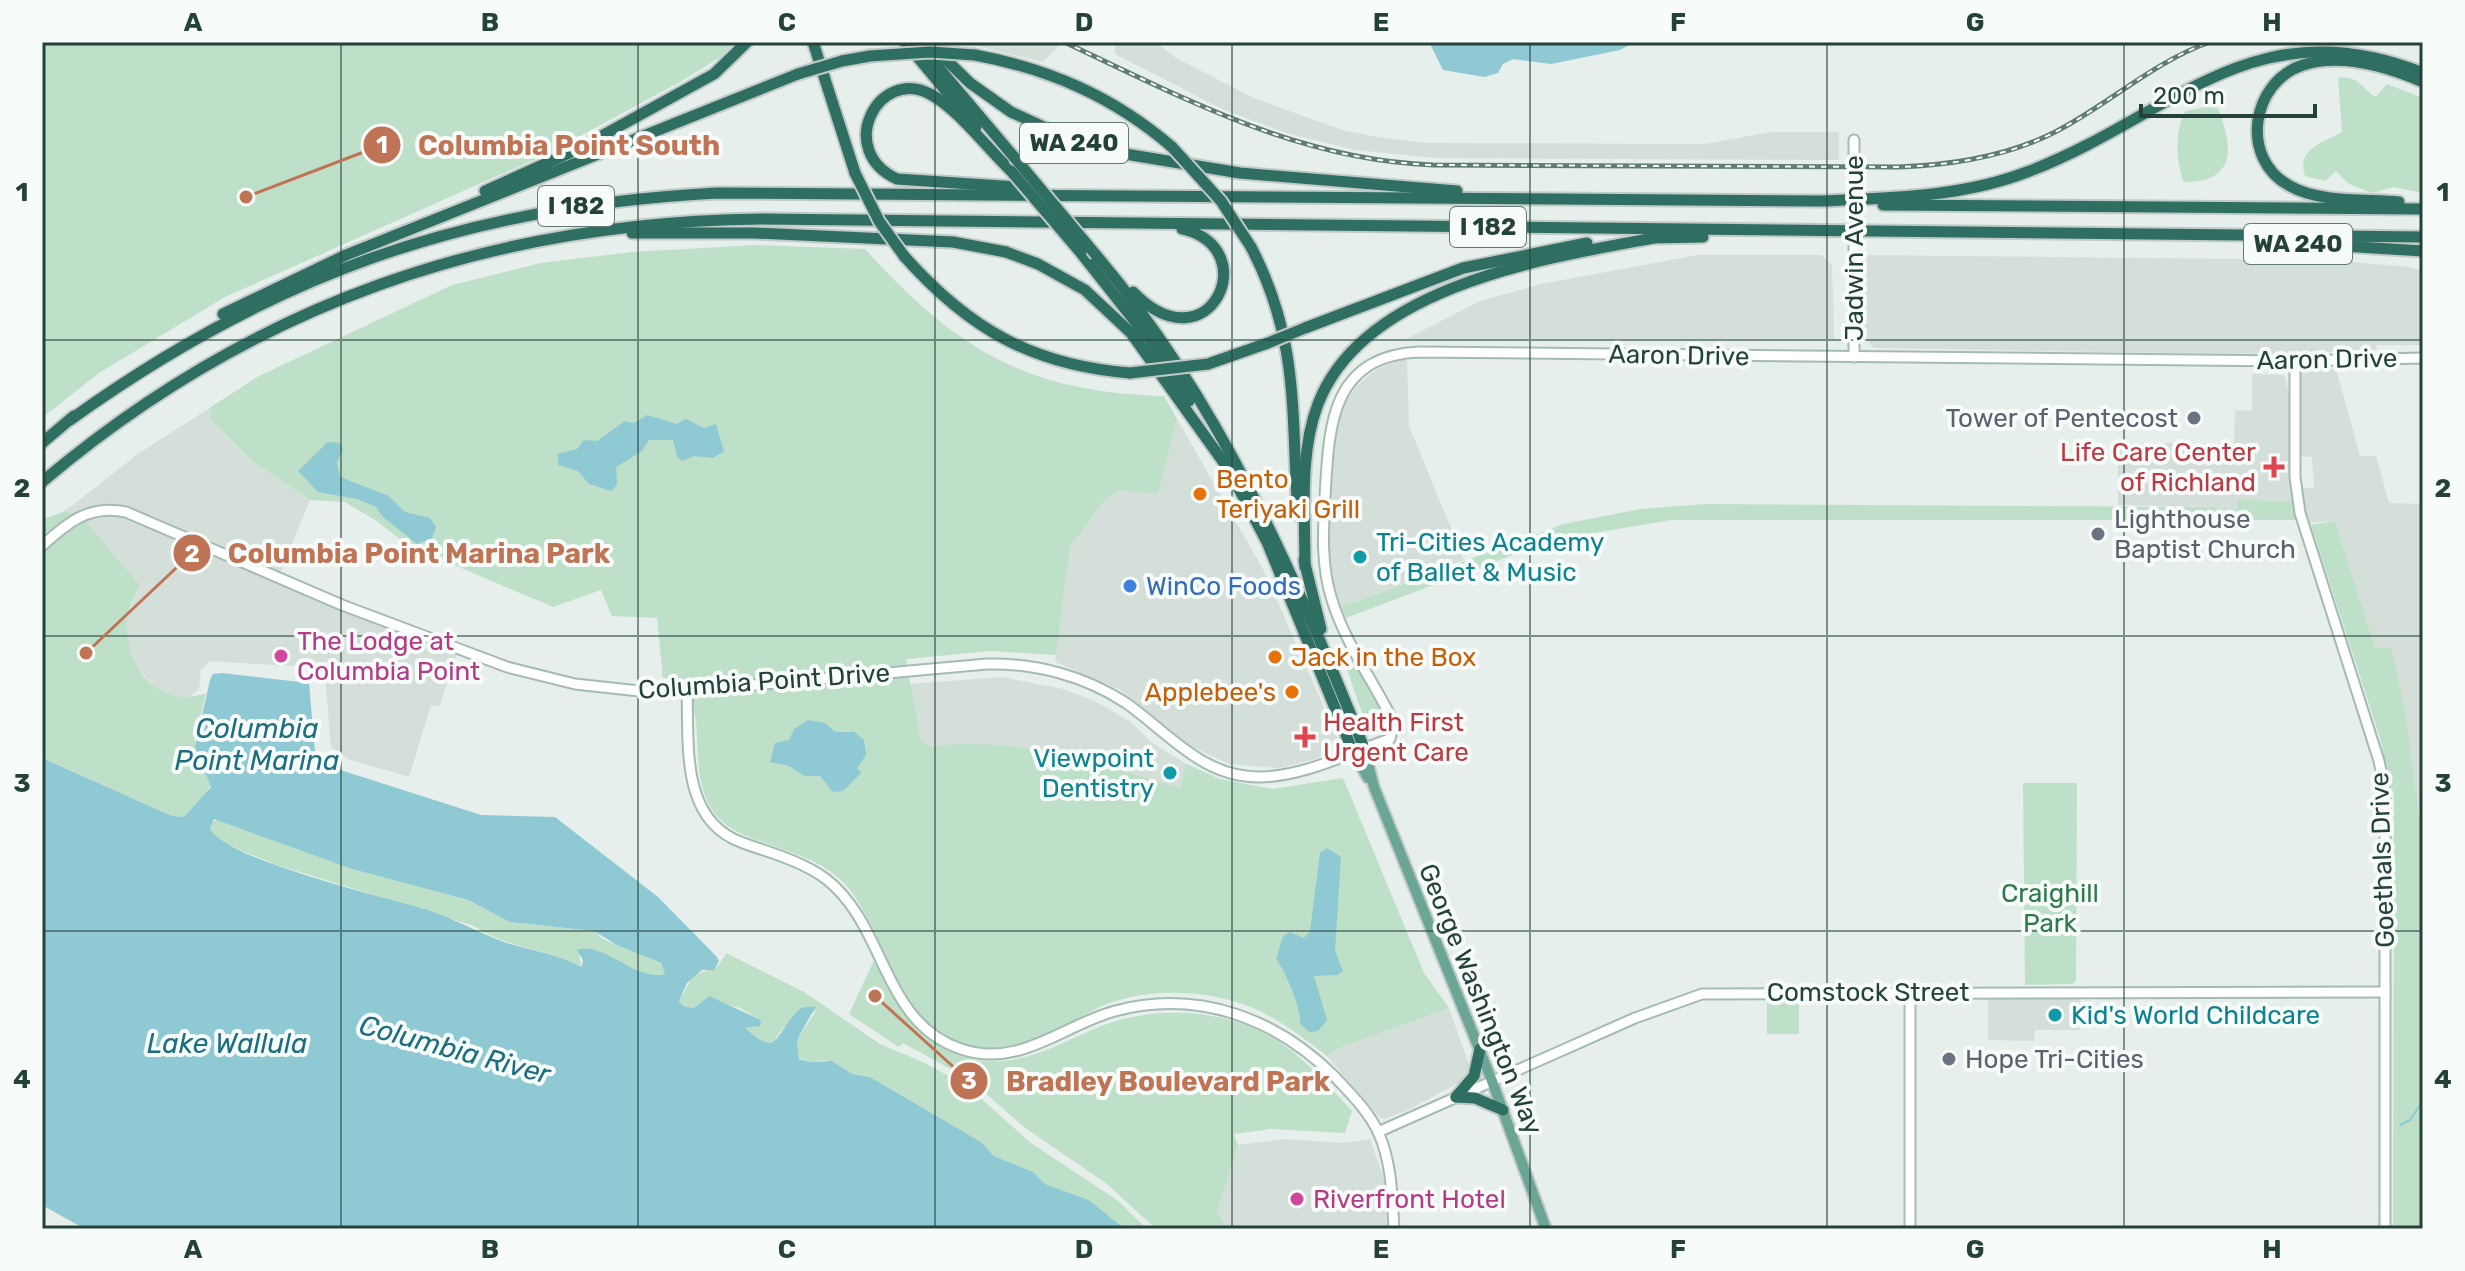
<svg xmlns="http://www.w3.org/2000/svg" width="2465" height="1271" font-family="Rubik,sans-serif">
  <rect width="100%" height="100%" fill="#e6efeb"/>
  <g fill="#d4dfda">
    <polygon points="974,42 1062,42 1043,62 977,46"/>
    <polygon points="1115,42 1156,42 1176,58 1256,99 1342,130 1377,137 1428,143 1705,144 1771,132 1839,132 1839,160 1435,158 1355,150 1286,133 1222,109 1115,54"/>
    <polygon points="1698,255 1821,255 1832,265 1834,339 1406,339 1480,301 1541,284"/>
    <polygon points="1862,255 2329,260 2409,267 2423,271 2423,345 2376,345 2375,351 2227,354 1873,348 1862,333"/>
    <polygon points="1397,360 1407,360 1409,426 1464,560 1339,608 1327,551 1334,437 1340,411 1355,388 1374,371"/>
    <polygon points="2336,369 2360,456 2376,456 2389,503 2423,504 2423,844 2405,710 2390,648 2375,648 2335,521 2307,523 2301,488 2314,488 2312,457 2300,456 2300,370"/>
    <polygon points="2252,374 2284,375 2289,392 2293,501 2238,500 2237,520 2215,520 2215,507 2118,505 2118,443 2234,443 2235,410 2252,411"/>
    <polygon points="211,407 211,421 230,440 256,464 310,500 276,583 457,654 439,707 431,705 409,777 348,759 331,747 325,674 318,668 210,661 201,670 199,690 187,698 160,693 135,665 127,641 127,617 140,585 80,515 65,511 138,454"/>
    <polygon points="1177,419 1264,571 1337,737 1335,748 1316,759 1279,768 1229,764 1191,746 1119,689 1055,662 1070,547 1105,500 1121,490 1158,493"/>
    <polygon points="1002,677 1063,689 1093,700 1131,722 1150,741 1186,764 1182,787 1012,748 973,744 931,748 921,740 909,684"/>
    <polygon points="1988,996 2080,996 2079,1030 2035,1030 2034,1041 1988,1040"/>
    <polygon points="1449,1008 1470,1068 1464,1080 1406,1111 1384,1119 1379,1117 1327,1056 1334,1050"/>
    <polygon points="1284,1139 1344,1143 1370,1139 1384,1179 1387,1229 1227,1229 1217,1212 1238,1145"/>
  </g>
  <g fill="#bfe0c8">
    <polygon points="42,42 735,42 719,58 678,83 549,153 225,297 99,373 42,418"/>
    <path d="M 2338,78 C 2360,75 2361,89 2376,97 L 2387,84 L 2423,98 L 2423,193 L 2394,187 L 2372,193 L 2349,184 L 2336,171 L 2325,181 L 2305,176 C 2296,148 2323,143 2342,132 Z"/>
    <path d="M 2205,107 L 2218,108 C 2233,147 2237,182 2184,182 C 2176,163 2174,129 2186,111 Z"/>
    <path d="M 755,245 L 865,249 C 956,349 1025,392 1164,396 L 1177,419 L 1158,494 L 1121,490 L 1105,500 L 1070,547 L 1056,655 L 991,651 L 906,659 L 921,740 L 931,747 C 1013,733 1103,768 1181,787 L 1186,764 L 1220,779 L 1272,789 L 1343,778 L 1424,973 L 1449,1008 L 1334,1050 L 1327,1056 C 1306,1040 1285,1024 1262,1012 C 1215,989 1143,985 1096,1009 C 1058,1028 1022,1054 978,1049 C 900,1039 890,943 850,890 C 816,845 740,848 715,814 C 692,784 701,744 694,709 C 692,698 687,691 687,680 L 663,678 L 657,618 L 612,616 L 601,590 L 553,607 L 407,545 L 378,522 L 345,502 L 310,500 L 256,464 L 211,421 L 211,407 L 257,377 L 452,285 L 541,263 L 632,252 Z"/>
    <polygon points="2238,500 2293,501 2297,520 2237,520"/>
    <polygon points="1705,504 2215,507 2215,520 1671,520 1570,537 1518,553 1346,618 1341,607 1564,524 1640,509"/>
    <path d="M 65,511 L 80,515 L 140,585 C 135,596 128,608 127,620 C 124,666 158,710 206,693 L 195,740 L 198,759 L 211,785 L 197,806 L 184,817 L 172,816 L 42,758 L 42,520 Z"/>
    <polygon points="2335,521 2375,648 2391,648 2405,710 2423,844 2423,1229 2393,1229 2394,798 2380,738 2311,525"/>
    <polygon points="1355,660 1383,714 1381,725 1367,727 1345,664"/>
    <polygon points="2023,783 2077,783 2076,981 2072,984 2025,985"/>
    <path d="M 218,819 L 352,869 L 468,900 L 510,922 L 594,931 L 603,939 L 661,963 L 665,974 L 649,976 L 598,951 L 579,956 L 582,967 C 548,949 506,948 474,926 L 277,865 L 221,842 L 211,834 L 209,825 Z"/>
    <polygon points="726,953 804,992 880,1044 925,1063 968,1087 1031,1143 1117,1200 1147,1229 1125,1229 1089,1200 1045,1184 1032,1172 994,1156 981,1142 870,1077 852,1074 826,1060 810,1062 799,1058 797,1040 816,1011 784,1027 774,1041 762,1044 744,1028 756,1027 761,1020 740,1008 706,998 694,1008 683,1006 679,1001 693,976 718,966"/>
    <path d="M 874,960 C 911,1034 956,1084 1044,1051 C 1071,1041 1095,1026 1123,1019 C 1164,1009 1210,1011 1249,1026 C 1292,1043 1322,1078 1352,1111 L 1345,1133 L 1271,1129 L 1234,1134 L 1238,1145 L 1217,1212 L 1227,1229 L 1156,1229 L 1107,1184 L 1024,1127 L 969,1079 L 903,1043 L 899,1047 L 849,1014 Z"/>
    <polygon points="1767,998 1799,999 1799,1034 1767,1034"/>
  </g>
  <g fill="#8ec9d4" fill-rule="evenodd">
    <polygon points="1429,42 1635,42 1620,50 1551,64 1513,59 1503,64 1498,73 1484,77 1443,70"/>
    <polygon points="647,415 677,424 686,419 704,428 716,424 724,452 712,458 694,456 682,461 677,457 673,440 649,440 642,451 616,467 617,485 611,491 589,484 578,471 558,465 558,454 577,449 584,440 597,441 625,421 634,423"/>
    <polygon points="328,442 340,443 343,449 337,463 340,477 389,496 405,512 430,518 436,527 432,538 417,544 383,517 376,507 357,499 318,492 298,471"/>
    <path d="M 222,673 L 309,683 L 315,753 L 325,765 L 481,815 L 555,817 L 658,897 L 717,957 L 719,961 L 714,970 L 702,970 L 687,983 L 679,1001 L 683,1006 L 694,1008 L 709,996 L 761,1020 L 760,1026 L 745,1028 C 781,1060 773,1033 801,1008 L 816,1006 L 797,1040 L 799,1059 L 810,1062 L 832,1061 L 852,1074 L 870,1077 L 981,1142 L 994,1156 L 1033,1172 L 1045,1184 L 1089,1200 L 1125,1229 L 85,1229 L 42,1205 L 42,758 L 172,816 L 184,817 L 211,787 L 195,747 L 210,680 L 213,674 ZM 214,819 L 352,869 L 468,900 L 510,922 L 594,931 L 617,945 L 661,963 L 665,974 C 636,982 603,940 577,950 L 583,960 L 582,967 C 552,951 519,950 489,936 C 466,926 445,915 421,908 C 383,897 225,859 210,829 Z"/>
    <polygon points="808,720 825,723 835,732 854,732 864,740 866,755 857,768 861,773 843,791 833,792 820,776 805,776 789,766 770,762 775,743 789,740 794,729"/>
    <path d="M 1327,848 L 1341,857 L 1335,951 L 1343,971 L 1337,975 L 1314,976 L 1327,1020 L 1318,1031 L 1309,1032 L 1300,1023 C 1302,1010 1285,970 1276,959 L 1283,936 L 1290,932 L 1304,938 L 1310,931 L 1320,853 Z"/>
  </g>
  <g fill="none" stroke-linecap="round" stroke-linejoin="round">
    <polyline stroke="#8ec9d4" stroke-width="2" points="2400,1125 2410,1120 2423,1101"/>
    <defs>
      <g id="secondary">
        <polyline points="1854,176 1854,140"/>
        <polyline points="1854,258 1854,357"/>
        <polyline points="2295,361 2295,477 2300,513 2379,761 2385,791 2385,1229"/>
        <path d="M 42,546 C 67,523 89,504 126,512 L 342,605 L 507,667 L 575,684 L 639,691 L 687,691 L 987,664 C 1036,663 1085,676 1126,703 C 1170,734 1203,778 1261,777 C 1306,776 1348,753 1390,739 L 1393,724 L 1390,715 C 1371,678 1344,640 1332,600 C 1321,566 1323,532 1325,497 C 1329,429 1329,356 1419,352 L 2295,361 L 2423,358"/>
        <path d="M 687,691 C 689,745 680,821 743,843 C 771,853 802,861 826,879 C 886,925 882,1023 961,1049 C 1019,1069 1063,1025 1115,1011 C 1198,989 1276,1018 1335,1077 C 1351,1094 1370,1113 1379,1134 C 1392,1164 1392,1197 1394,1229"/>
        <polyline points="1378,1132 1635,1018 1702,994 2385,992"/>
        <polyline points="1910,1229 1910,992"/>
      </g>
      <g id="primary">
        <polyline points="1364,748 1374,787 1492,1081 1546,1229"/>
        <polyline points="1353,752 1368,778"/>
      </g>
      <g id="highway">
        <polyline points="813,42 855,173"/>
        <polyline points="905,42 976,127"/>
        <polyline points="917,42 1014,157"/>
        <polyline points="928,42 970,83 1011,112 1089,148 1240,173 1457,191"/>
        <path d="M 975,55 C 1050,69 1114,97 1172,147"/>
        <polyline points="842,61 870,56"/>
        <path d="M 1011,171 C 988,149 957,108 930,94 C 878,67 835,150 897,179 L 1031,188"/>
        <polyline points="485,191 578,149 714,74 747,42"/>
        <path d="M 2399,202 C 2365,199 2320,203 2290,186 C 2239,159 2251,82 2303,65 C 2341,53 2388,67 2423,82"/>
        <polyline points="1883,205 2423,209"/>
        <polyline points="632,233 755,233 953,242 1006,252 1038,264 1085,290 1131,333 1232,474"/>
        <polyline points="1648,238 1703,237"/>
        <polyline points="2293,243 2423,251"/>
        <path d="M 1251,247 C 1300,341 1291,415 1298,515"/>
        <polyline points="1081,253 1149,339 1189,401"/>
        <path d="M 1096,255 C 1219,400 1294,573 1364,748"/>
        <path d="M 904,256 C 969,329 1032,365 1130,373"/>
        <path d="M 1133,292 C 1209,370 1266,248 1182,229"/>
        <polyline points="223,314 346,255 798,74"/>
        <polyline points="1305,328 1463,268 1587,243"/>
        <polyline points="1208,364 1268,343"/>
        <path d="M 70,420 C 273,274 467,206 717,193 L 1823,201 C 1891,198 1962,197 2027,172 C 2171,118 2251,5 2423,73"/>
        <polyline points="42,443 74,416"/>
        <polyline points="1228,468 1267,542 1353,752"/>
        <path d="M 42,482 C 251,305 489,222 762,219 L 2423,237"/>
        <polyline points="1304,560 1321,629"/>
        <path d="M 1305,567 C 1305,514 1299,453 1318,404 C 1363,286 1546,258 1654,238"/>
        <polyline points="1456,1097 1474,1076 1480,1049"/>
        <polyline points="1456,1097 1475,1098 1503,1110"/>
      </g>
    </defs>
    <use href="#secondary" stroke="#a4bbb3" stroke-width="13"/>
    <use href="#primary" stroke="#c2cac8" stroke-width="14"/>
    <use href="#highway" stroke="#c2cac8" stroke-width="15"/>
    <use href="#secondary" stroke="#fff" stroke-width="9"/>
    <use href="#primary" stroke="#6aa596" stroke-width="10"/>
    <use href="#highway" stroke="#2f6f62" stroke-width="11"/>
    <defs>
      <path id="rail" d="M 1064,42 C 1184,98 1297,160 1433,165 L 1899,167 C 1952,165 2006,157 2055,132 C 2108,105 2153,62 2210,42"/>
    </defs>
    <use href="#rail" stroke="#5f7d75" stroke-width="5"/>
    <use href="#rail" stroke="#f7fbf9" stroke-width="2" stroke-dasharray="6" stroke-linecap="butt"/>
    <defs>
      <polyline id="secondary-bridge" points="1854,258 1854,176"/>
      <g id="highway-bridge">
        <polyline points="870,56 930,52 975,55"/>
        <polyline points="798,74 842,61"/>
        <polyline points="1172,147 1221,201 1251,247"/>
        <polyline points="1014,157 1096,255"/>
        <polyline points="1011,171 1081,253"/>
        <polyline points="855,173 879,221 904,256"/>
        <polyline points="1268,343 1305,328"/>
        <polyline points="1130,373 1208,364"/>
      </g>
    </defs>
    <use href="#secondary-bridge" stroke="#a4bbb3" stroke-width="13" stroke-linecap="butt"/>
    <use href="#highway-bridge" stroke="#c2cac8" stroke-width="15" stroke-linecap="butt"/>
    <use href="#secondary-bridge" stroke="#fff" stroke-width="9"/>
    <use href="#highway-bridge" stroke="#2f6f62" stroke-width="11"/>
  </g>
  <path fill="none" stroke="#24423a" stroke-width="2" stroke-opacity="0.55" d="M 341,42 L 341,1229M 638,42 L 638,1229M 935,42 L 935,1229M 1232,42 L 1232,1229M 1530,42 L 1530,1229M 1827,42 L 1827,1229M 2124,42 L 2124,1229M 42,340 L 2423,340M 42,636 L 2423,636M 42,931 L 2423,931"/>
  <g fill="#6b7280" stroke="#f7fbf9" stroke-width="3">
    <circle cx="2194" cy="418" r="8"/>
    <circle cx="2098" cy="534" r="8"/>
    <circle cx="1949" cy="1059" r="8"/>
  </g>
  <g fill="#e0444e" stroke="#f7fbf9" stroke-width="3">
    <path d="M2270 455h8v8h8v8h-8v8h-8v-8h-8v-8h8z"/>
    <path d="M1301 725h8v8h8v8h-8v8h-8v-8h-8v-8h8z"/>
  </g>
  <g fill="#e8710a" stroke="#f7fbf9" stroke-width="3">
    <circle cx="1200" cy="494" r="8"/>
    <circle cx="1275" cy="657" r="8"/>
    <circle cx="1292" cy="692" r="8"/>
  </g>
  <g fill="#0f9aa8" stroke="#f7fbf9" stroke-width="3">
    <circle cx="1360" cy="557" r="8"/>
    <circle cx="1170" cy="773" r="8"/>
    <circle cx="2055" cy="1015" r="8"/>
  </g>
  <circle fill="#3f7fe0" stroke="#f7fbf9" stroke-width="3" cx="1130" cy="586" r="8"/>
  <g fill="#d1479c" stroke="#f7fbf9" stroke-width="3">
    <circle cx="281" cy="656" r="8"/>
    <circle cx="1297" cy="1199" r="8"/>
  </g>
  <g text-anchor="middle" stroke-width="8" stroke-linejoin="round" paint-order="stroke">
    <g fill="#f7fbf9" stroke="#637a73" stroke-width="2">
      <rect x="1020" y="123" width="108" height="40" rx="6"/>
      <rect x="538" y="186" width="76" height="40" rx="6"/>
      <rect x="1450" y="207" width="76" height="40" rx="6"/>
      <rect x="2244" y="224" width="108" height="40" rx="6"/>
    </g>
    <g font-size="24" font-weight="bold" fill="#24423a">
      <text x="1074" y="151">WA 240</text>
      <text x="576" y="214">I 182</text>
      <text x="1488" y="235">I 182</text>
      <text x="2298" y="252">WA 240</text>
    </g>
    <g font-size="26" fill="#24423a" stroke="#f7fbf9">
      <text transform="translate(1854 248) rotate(-90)" y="9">Jadwin Avenue</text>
      <text transform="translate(1679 355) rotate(1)" y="9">Aaron Drive</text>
      <text transform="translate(2327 359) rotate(-1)" y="9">Aaron Drive</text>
      <text transform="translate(764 681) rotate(-4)" y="9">Columbia Point Drive</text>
      <text transform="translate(2382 860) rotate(-92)" y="9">Goethals Drive</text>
      <text x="1868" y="1001">Comstock Street</text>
      <text transform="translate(1481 999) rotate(68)" y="9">George Washington Way</text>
    </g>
    <g font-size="26" fill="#5b616d" stroke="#f7fbf9" text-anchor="start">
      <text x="2178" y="427" text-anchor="end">Tower of Pentecost</text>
      <text x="2114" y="528">Lighthouse<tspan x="2114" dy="30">Baptist Church</tspan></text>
      <text x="1965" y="1068">Hope Tri-Cities</text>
    </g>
    <g font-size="26" fill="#be3a42" stroke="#f7fbf9" text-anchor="end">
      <text x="2256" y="461">Life Care Center<tspan x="2256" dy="30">of Richland</tspan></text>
      <text x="1323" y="731" text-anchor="start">Health First<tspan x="1323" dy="30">Urgent Care</tspan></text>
    </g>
    <g font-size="26" fill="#c56008" stroke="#f7fbf9" text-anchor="start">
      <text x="1216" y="488">Bento<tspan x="1216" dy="30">Teriyaki Grill</tspan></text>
      <text x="1291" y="666">Jack in the Box</text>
      <text x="1276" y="701" text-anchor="end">Applebee's</text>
    </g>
    <g font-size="26" fill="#0d838f" stroke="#f7fbf9" text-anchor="start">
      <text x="1376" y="551">Tri-Cities Academy<tspan x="1376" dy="30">of Ballet &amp; Music</tspan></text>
      <text x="1154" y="767" text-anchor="end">Viewpoint<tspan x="1154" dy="30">Dentistry</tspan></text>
      <text x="2071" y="1024">Kid's World Childcare</text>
    </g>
    <g font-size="26" fill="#366cbe" stroke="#f7fbf9" text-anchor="start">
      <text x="1146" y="595">WinCo Foods</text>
    </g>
    <g font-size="26" fill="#b23c85" stroke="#f7fbf9" text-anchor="start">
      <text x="297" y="650">The Lodge at<tspan x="297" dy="30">Columbia Point</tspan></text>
      <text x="1313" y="1208">Riverfront Hotel</text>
    </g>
    <g font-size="26" fill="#2d7a4b" stroke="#f7fbf9">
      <text x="2050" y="902">Craighill<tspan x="2050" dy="30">Park</tspan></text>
    </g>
    <g font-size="28" font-style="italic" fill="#1c6f80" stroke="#f7fbf9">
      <text x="257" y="738">Columbia<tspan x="257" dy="32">Point Marina</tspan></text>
      <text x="227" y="1053">Lake Wallula</text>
      <text transform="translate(455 1049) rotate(15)" y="10">Columbia River</text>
    </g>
  </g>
  <path fill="none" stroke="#c07456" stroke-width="3" d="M246 197L382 145M86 653L192 553M875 996L969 1081"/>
  <g fill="#c07456" stroke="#f7fbf9" stroke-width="3">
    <circle cx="246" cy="197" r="8"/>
    <circle cx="86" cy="653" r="8"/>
    <circle cx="875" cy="996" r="8"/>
    <circle cx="382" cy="145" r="20"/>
    <circle cx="192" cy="553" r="20"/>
    <circle cx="969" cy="1081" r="20"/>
  </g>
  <g font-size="24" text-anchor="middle" font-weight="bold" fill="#fff">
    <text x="382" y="153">1</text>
    <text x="192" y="562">2</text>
    <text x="969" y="1089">3</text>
  </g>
  <g font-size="28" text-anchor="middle" font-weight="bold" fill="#c07456" stroke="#f7fbf9" stroke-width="8" stroke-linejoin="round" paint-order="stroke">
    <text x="569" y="155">Columbia Point South</text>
    <text x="419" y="563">Columbia Point Marina Park</text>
    <text x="1168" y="1091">Bradley Boulevard Park</text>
  </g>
  <rect width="2465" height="1271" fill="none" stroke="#f7fbf9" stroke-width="88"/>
  <path d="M2141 104v12h174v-12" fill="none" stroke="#24423a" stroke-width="4"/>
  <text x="2153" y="104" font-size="24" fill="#24423a" stroke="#f7fbf9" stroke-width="6" paint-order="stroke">200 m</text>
  <rect x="44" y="44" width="2377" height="1183" fill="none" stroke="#24423a" stroke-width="3"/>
  <g font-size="26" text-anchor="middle" font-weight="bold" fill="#24423a">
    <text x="193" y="31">A</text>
    <text x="490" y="31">B</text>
    <text x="787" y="31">C</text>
    <text x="1084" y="31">D</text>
    <text x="1381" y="31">E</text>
    <text x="1678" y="31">F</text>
    <text x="1975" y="31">G</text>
    <text x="2272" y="31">H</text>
    <text x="22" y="201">1</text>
    <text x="2443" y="201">1</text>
    <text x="22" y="497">2</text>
    <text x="2443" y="497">2</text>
    <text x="22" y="792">3</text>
    <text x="2443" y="792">3</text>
    <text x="22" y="1088">4</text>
    <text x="2443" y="1088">4</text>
    <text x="193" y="1258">A</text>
    <text x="490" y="1258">B</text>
    <text x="787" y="1258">C</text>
    <text x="1084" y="1258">D</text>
    <text x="1381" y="1258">E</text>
    <text x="1678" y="1258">F</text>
    <text x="1975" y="1258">G</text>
    <text x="2272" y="1258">H</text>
  </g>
</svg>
